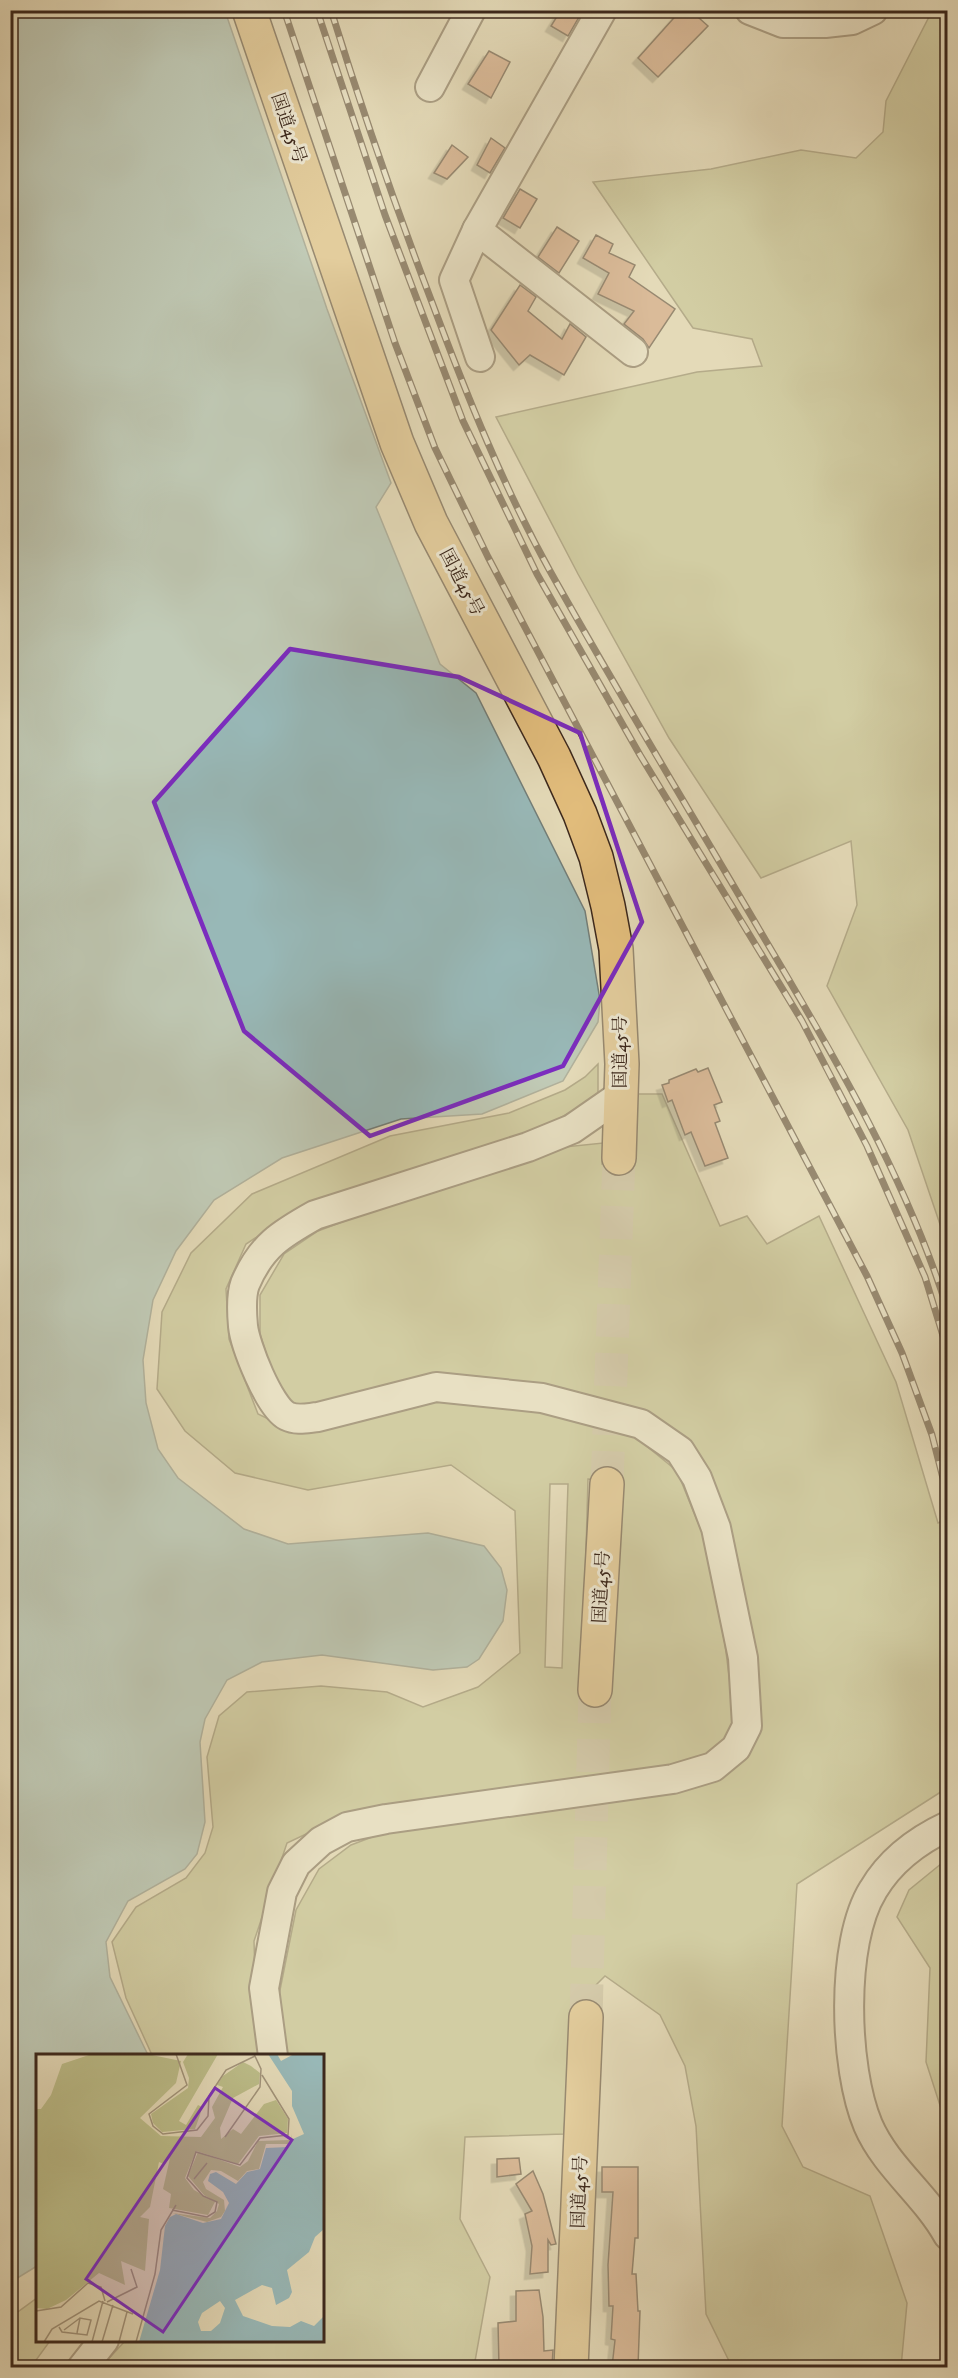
<svg xmlns="http://www.w3.org/2000/svg" width="958" height="2378" font-family="'IM FELL DW Pica','Noto Serif JP',serif">
  <defs>
    <filter id="shadow"><feDropShadow dx="-5.5" dy="5.5" stdDeviation="0" flood-color="#0004"/></filter>
  </defs>
  <rect width="100%" height="100%" fill="#e4dab8"/>
  <filter id="stains"><feTurbulence type="fractalNoise" baseFrequency=".00333" numOctaves="4"/><feColorMatrix values="0 0 0 0 .2 0 0 0 0 .09 0 0 0 0 .02 0 0 0 .5 -.17"/></filter>
  <radialGradient id="worn" r=".72"><stop offset=".6" stop-color="#630" stop-opacity="0"/><stop offset="1" stop-color="#630" stop-opacity=".3"/></radialGradient>
  <g fill="#bcbd89" stroke="#7c7252" stroke-width="1.5" fill-rule="evenodd">
    <polygon points="932,11 948,11 947,1245 908,1130 827,986 857,905 851,841 761,878 669,738 578,574 496,417 697,372 762,366 752,339 693,328 593,182 711,169 801,150 856,158 883,132 886,101"/>
    <path d="M 598,1064 L 598,1093 L 571,1112 L 509,1146 L 300,1209 L 246,1244 L 226,1289 L 229,1339 L 258,1414 L 295,1432 L 435,1398 L 545,1412 L 633,1435 L 677,1471 L 703,1535 L 725,1644 L 734,1716 L 731,1742 L 708,1762 L 325,1825 L 287,1843 L 254,1941 L 257,2042 L 260,2055 L 152,2055 L 126,1998 L 112,1942 L 136,1907 L 186,1878 L 205,1853 L 213,1827 L 207,1757 L 219,1716 L 247,1692 L 321,1686 L 387,1692 L 423,1707 L 478,1687 L 520,1653 L 515,1511 L 451,1465 L 308,1490 L 235,1473 L 185,1431 L 157,1389 L 162,1312 L 191,1253 L 252,1194 L 390,1136 L 509,1113 L 565,1090 L 585,1077 ZM 588,1479 L 616,1480 L 582,1692 ZM 550,1484 L 568,1484 L 562,1668 L 545,1667 Z"/>
    <polygon points="634,1094 662,1094 720,1226 747,1216 767,1244 819,1216 896,1382 938,1523 947,1519 947,1788 797,1884 782,2126 803,2167 870,2196 907,2303 901,2367 732,2367 706,2314 696,2126 685,2066 660,2015 605,1976 571,2010 564,2134 465,2137 460,2219 490,2277 474,2367 100,2368 125,2341 322,2340 322,2056 285,2055 279,1995 296,1910 319,1869 351,1845 380,1834 742,1757 751,1656 738,1561 729,1524 708,1475 544,1389 325,1409 296,1406 279,1394 260,1334 260,1295 284,1254 318,1231 398,1201 555,1148 603,1143 602,1164 634,1162"/>
    <polygon points="947,1859 947,2127 926,2062 930,1968 897,1917 909,1890"/>
    <polygon points="37,2298 38,2340 50,2341 31,2367 15,2363 11,2367 11,2317"/>
  </g>
  <polygon fill="#98b8b7" stroke="#737e79" stroke-width="1.5" points="11,10 225,11 327,309 391,483 376,507 440,664 476,693 585,911 600,1000 598,1022 563,1081 482,1114 401,1119 282,1158 214,1200 176,1251 153,1300 143,1360 146,1403 158,1449 178,1478 244,1529 288,1544 428,1533 484,1546 501,1568 507,1590 503,1621 479,1659 467,1667 433,1670 322,1655 262,1662 227,1680 205,1719 200,1742 205,1822 197,1854 185,1869 128,1901 106,1942 110,1977 148,2055 38,2056 37,2266 11,2282"/>
  <g fill="#cf9473" stroke="#3c281c" stroke-width="1.5" filter="url(#shadow)">
    <polygon points="561,10 583,10 568,36 551,26"/>
    <polygon points="681,10 690,10 708,26 658,77 638,58"/>
    <polygon points="489,51 510,62 491,98 468,84"/>
    <polygon points="491,138 505,148 490,173 477,165"/>
    <polygon points="452,145 468,157 447,179 434,173"/>
    <polygon points="520,189 537,199 520,228 503,218"/>
    <polygon points="557,227 579,241 559,273 538,257"/>
    <polygon points="596,235 613,244 609,253 635,265 629,277 675,309 649,348 643,339 624,324 634,311 598,294 609,273 583,258"/>
    <polygon points="520,285 536,297 528,311 562,339 570,324 586,337 564,375 530,355 519,365 491,330"/>
    <polygon points="708,1068 722,1102 714,1105 720,1121 715,1123 728,1158 705,1166 691,1132 685,1135 672,1100 668,1102 662,1085 669,1083 669,1080 696,1069 698,1072"/>
    <polygon points="519,2158 521,2174 497,2177 497,2159"/>
    <polygon points="602,2167 638,2167 638,2238 635,2238 632,2274 636,2274 638,2311 640,2311 638,2367 612,2367 615,2340 611,2339 613,2306 609,2306 608,2265 613,2192 602,2192"/>
    <polygon points="533,2171 543,2194 556,2244 551,2245 548,2240 548,2272 530,2274 532,2246 525,2214 532,2211 516,2184"/>
    <polygon points="539,2290 543,2317 544,2351 553,2350 552,2367 499,2367 498,2323 516,2321 516,2291"/>
  </g>
  <g fill="none" stroke-linecap="round" stroke-linejoin="round">
    <g stroke="#c2b699" stroke-width="33" stroke-dasharray="33 16" stroke-linecap="butt">
      <polyline points="607,1484 619,1158"/>
      <polyline points="586,2017 595,1690"/>
    </g>
    <defs>
      <g id="minor">
        <polyline points="602,10 477,230 633,352"/>
        <polyline points="750,10 783,23 825,23 852,20 873,10"/>
        <polyline points="430,87 471,10"/>
        <polyline points="477,230 454,280 480,357"/>
        <path d="M 948,1826 C 918,1840 890,1861 873,1890 C 840,1943 844,2068 868,2125 C 886,2167 926,2195 948,2235"/>
        <path d="M 273,2056 L 264,1988 L 282,1892 L 296,1864 L 321,1841 L 347,1827 L 386,1819 L 673,1779 L 713,1767 L 736,1748 L 747,1726 L 743,1658 L 716,1528 L 697,1478 L 680,1451 L 641,1424 L 542,1398 L 436,1387 L 318,1417 C 307,1418 297,1421 287,1416 C 269,1407 245,1345 243,1326 C 242,1315 241,1295 245,1284 C 261,1246 281,1234 315,1215 L 528,1147 L 572,1129 L 621,1095"/>
        <polyline points="82,2368 104,2340"/>
      </g>
      <g id="highway">
        <polyline points="249,10 397,443 431,523 554,757 580,814 596,857 608,906 616,949 622,1064 619,1158"/>
        <polyline points="595,1690 607,1484"/>
        <polyline points="571,2368 586,2017"/>
      </g>
    </defs>
    <use href="#minor" stroke="#665443" stroke-width="32"/>
    <use href="#highway" stroke="#3c281c" stroke-width="36"/>
    <use href="#minor" stroke="#ede7d1" stroke-width="28"/>
    <use href="#highway" stroke="#e2bd7c" stroke-width="33"/>
    <defs>
      <g id="rail">
        <polyline points="284,10 395,343 435,448 488,557 867,1276 902,1353 932,1435 948,1498"/>
        <polyline points="317,10 385,215 463,421 537,574 640,755 802,1021 867,1146 925,1277 948,1352"/>
        <path d="M 331,10 C 362,110 396,208 433,305 C 467,396 503,486 550,571 C 620,696 694,818 766,941 C 836,1059 907,1180 948,1311"/>
      </g>
    </defs>
    <use href="#rail" stroke="#3c281c" stroke-width="7"/>
    <use href="#rail" stroke="#ede7d1" stroke-width="4.5" stroke-dasharray="14" stroke-linecap="butt"/>
  </g>
  <path d="M0 0H958V2378H0ZM 290,649 L 459,677 L 580,733 L 642,922 L 563,1066 L 370,1136 L 244,1031 L 154,802 Z" fill="#e4dab8" fill-opacity=".55" fill-rule="evenodd"/>
  <path fill="none" stroke="#7b2cbf" stroke-width="4.5" stroke-linejoin="round" d="M 290,649 L 459,677 L 580,733 L 642,922 L 563,1066 L 370,1136 L 244,1031 L 154,802 Z"/>
  <g text-anchor="middle" stroke-width="6" stroke-linejoin="round" paint-order="stroke">
    <g font-size="18" fill="#3c281c" stroke="#ede7d1">
      <text transform="translate(289 128) rotate(71)" y="6">国道45号</text>
      <text transform="translate(462 582) rotate(62)" y="6">国道45号</text>
      <text transform="translate(620 1052) rotate(-90)" y="6">国道45号</text>
      <text transform="translate(601 1587) rotate(-87)" y="6">国道45号</text>
      <text transform="translate(579 2192) rotate(-88)" y="6">国道45号</text>
    </g>
  </g>
  <g transform="translate(36 2054)">
    <rect width="288" height="288" fill="#e4dab8"/>
    <path d="M 56,0 L 111,0 L 145,7 L 140,29 L 104,64 L 125,82 L 165,83 L 179,64 L 176,53 L 187,33 L 181,31 L 187,22 L 207,8 L 215,12 L 224,19 L 223,30 L 197,44 L 184,74 L 185,85 L 197,75 L 205,80 L 228,50 L 240,46 L 252,65 L 251,79 L 223,82 L 202,110 L 160,97 L 149,124 L 158,136 L 179,148 L 172,161 L 133,154 L 135,140 L 127,135 L 134,104 L 128,110 L 123,108 L 114,153 L 104,163 L 113,165 L 109,217 L 85,207 L 89,231 L 63,219 L 30,246 L 11,255 L 0,254 L 0,55 L 5,55 L 15,41 L 26,10 ZM 152,0 L 182,0 L 143,67 L 150,71 L 162,51 L 166,53 L 164,61 L 159,75 L 126,78 L 117,69 L 115,60 L 152,34 L 153,24 L 147,8 ZM 256,80 L 254,90 L 230,90 L 223,115 L 211,117 L 202,127 L 185,117 L 175,116 L 167,128 L 170,135 L 188,146 L 189,157 L 185,163 L 171,168 L 136,159 L 174,164 L 181,157 L 183,150 L 168,141 L 152,122 L 162,98 L 204,113 L 212,107 L 222,87 L 254,86 Z" fill="#bcbd89"/>
    <path d="M 232,0 L 241,0 L 245,7 L 258,0 L 288,0 L 288,175 L 279,183 L 273,198 L 251,216 L 256,238 L 253,244 L 240,251 L 236,234 L 226,231 L 199,246 L 207,262 L 236,272 L 254,273 L 265,267 L 278,272 L 288,262 L 288,288 L 103,288 L 124,216 L 129,172 L 134,163 L 140,160 L 167,169 L 185,165 L 193,149 L 187,138 L 172,127 L 174,120 L 180,118 L 200,130 L 211,118 L 224,115 L 230,94 L 252,93 L 257,85 L 268,80 L 256,52 L 256,37 ZM 184,247 L 189,254 L 184,269 L 175,277 L 165,277 L 162,268 L 166,259 Z" fill="#98b8b7" fill-rule="evenodd"/>
    <path fill="none" stroke="#a1937a" stroke-width="1.5" d="M 140,0 L 151,31 L 113,60 L 117,72 L 127,80 L 161,76 L 172,62 L 173,42 L 190,16 L 219,2M 189,83 L 224,33 L 225,15 L 218,0M 158,125 L 171,109M 136,156 L 171,163 L 179,158 L 181,148 L 167,142 L 151,124 L 160,98 L 204,111 L 224,84 L 252,81 L 253,65 L 226,21M 71,248 L 101,233 L 95,215M 0,257 L 25,253 L 52,229 L 65,233 L 69,247M 23,273 L 26,278 L 51,281 L 55,266 L 44,264 L 41,279M 28,276 L 44,264M 8,288 L 16,275 L 63,247 L 97,260M 56,288 L 67,247M 66,288 L 77,251M 83,288 L 91,258M 100,288 L 119,220 L 125,176 L 140,151"/>
    <path fill="#7b2cbf" fill-opacity="0.15" stroke="#7b2cbf" stroke-width="3" d="M 179,34 L 256,86 L 127,278 L 50,225 Z"/>
    <rect width="288" height="288" fill="none" stroke="#3c281c" stroke-width="3"/>
  </g>
  <rect width="958" height="2378" fill="none" stroke="#e4dab8" stroke-width="36"/>
  <rect x="12" y="12" width="934" height="2354" fill="none" stroke="#3c281c" stroke-width="3"/>
  <rect x="18" y="18" width="922" height="2342" fill="none" stroke="#3c281c" stroke-width="1.5"/>
  <rect width="100%" height="100%" filter="url(#stains)"/>
  <rect width="100%" height="100%" fill="url(#worn)"/>
</svg>
